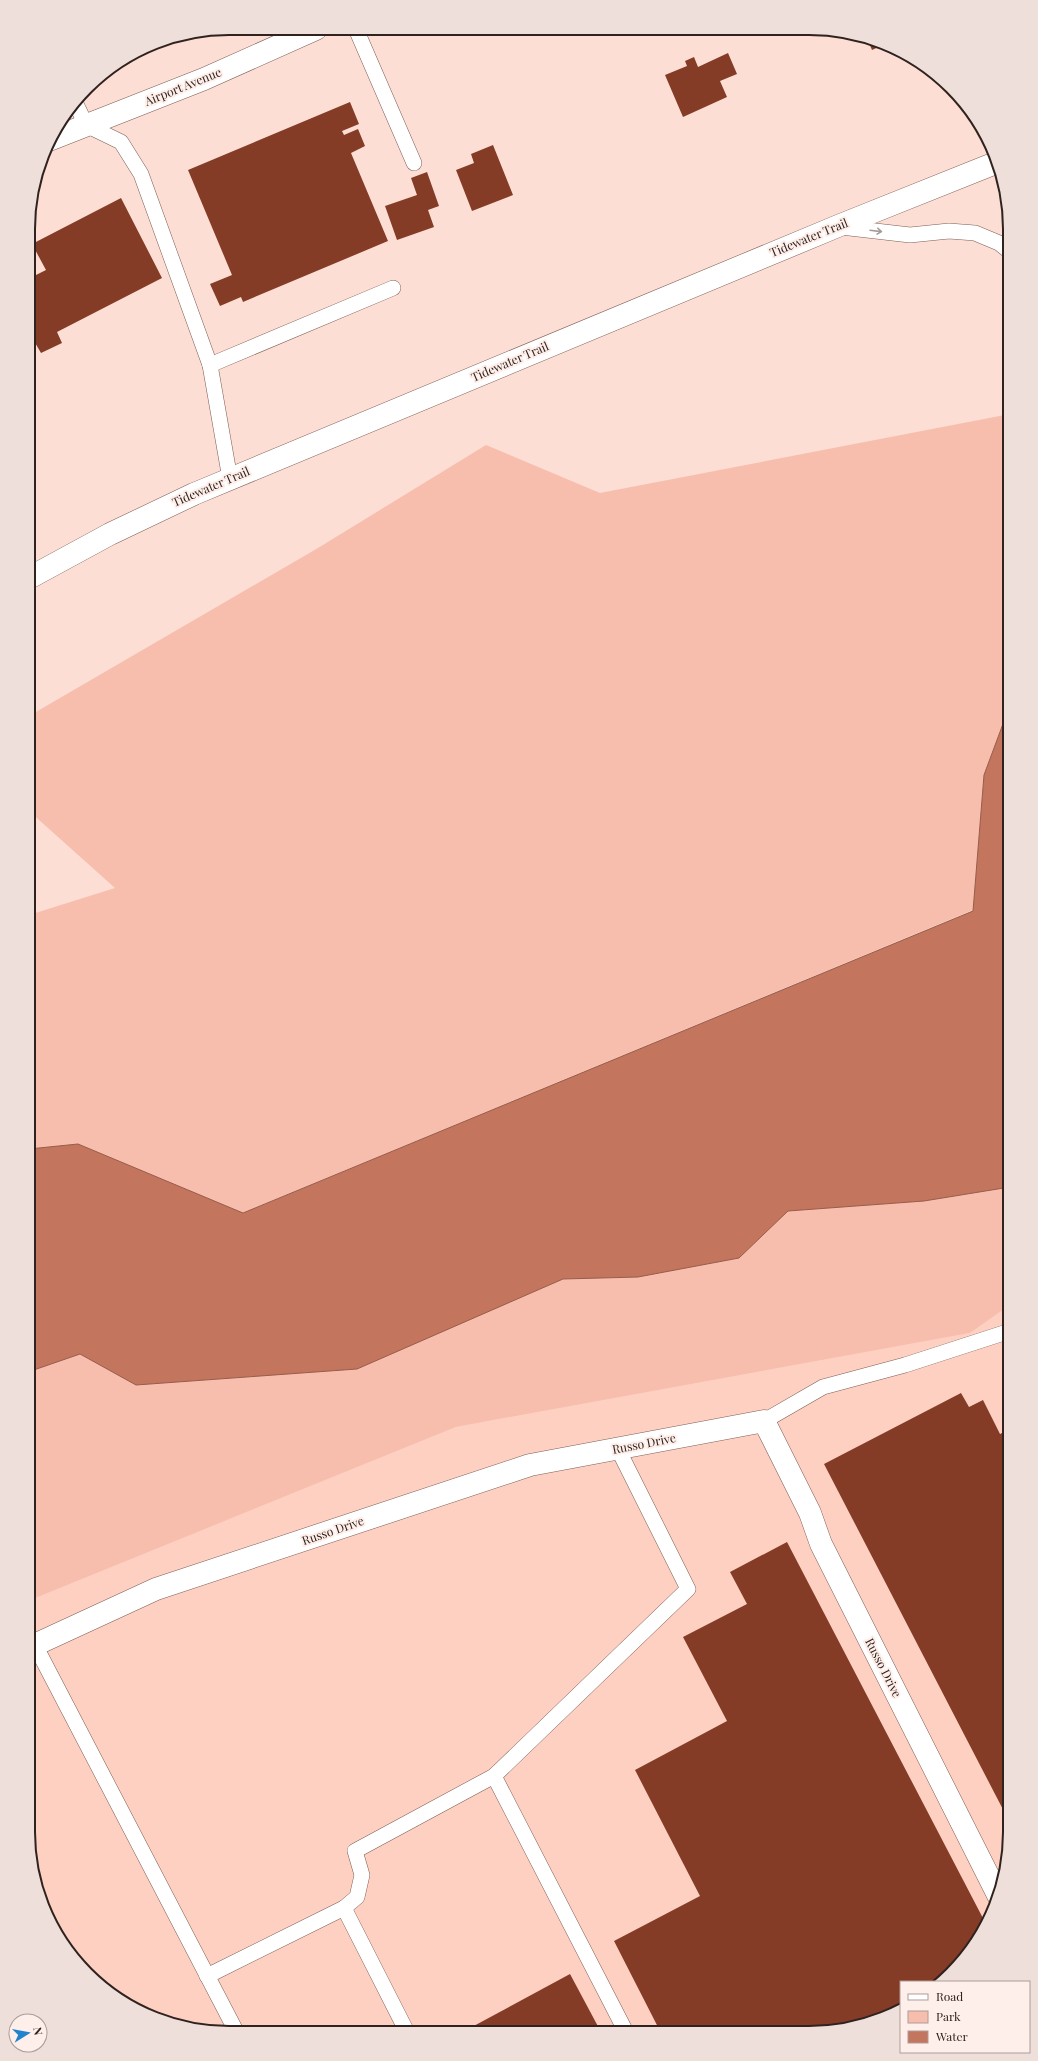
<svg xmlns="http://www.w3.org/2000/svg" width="1038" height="2061" font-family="'Playfair Display',serif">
  <rect width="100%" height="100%" fill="#fcded4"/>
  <polygon fill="#fed0c2" points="1010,1305 1010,1846 995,1909 968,1955 939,1982 901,1982 901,2009 874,2022 809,2033 202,2031 152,2018 97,1983 62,1944 39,1897 28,1832 28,1601 456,1427 970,1333"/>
  <g fill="#f8bead">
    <polygon points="1010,414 1010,705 984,775 973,910 242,1213 78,1144 29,1149 29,915 115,888 29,811 29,716 318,548 486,445 600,493"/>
    <polygon points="1010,1187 1010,1305 970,1333 456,1427 28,1601 28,1372 80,1354 136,1385 357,1369 563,1279 638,1277 739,1258 788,1211 924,1201"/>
  </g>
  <polygon fill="#c3755d" stroke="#975c4a" points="1010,705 1010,1187 924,1201 788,1211 739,1258 638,1277 563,1279 357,1369 136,1385 80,1354 28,1372 29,1149 78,1144 243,1213 973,911 984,775"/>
  <g fill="#843c26">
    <polygon points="867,38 883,44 885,44 872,50"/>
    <polygon points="728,53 737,74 720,81 727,97 683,117 665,75 687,66 685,61 694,57 698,67"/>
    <polygon points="350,102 359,124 342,131 344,135 358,129 365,146 351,153 388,241 243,302 241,297 220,306 210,284 232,275 188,170"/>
    <polygon points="493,145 513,195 472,211 456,170 474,163 471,154"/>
    <polygon points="427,172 439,206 428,210 434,227 397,240 385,206 417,195 411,178"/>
    <polygon points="121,198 162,278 57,332 62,343 41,353 30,334 30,278 46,270 32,244"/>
    <polygon points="961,1393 969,1407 983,1400 1000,1434 1010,1429 1010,1823 824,1464"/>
    <polygon points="787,1542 986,1924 968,1955 939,1982 901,1982 901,2009 874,2022 809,2033 661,2033 614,1941 700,1896 635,1770 727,1721 683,1637 747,1604 730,1572"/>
    <polygon points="570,1974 601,2032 472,2032 470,2028"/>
  </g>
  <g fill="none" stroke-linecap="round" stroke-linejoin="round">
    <defs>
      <g id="service">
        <polyline points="356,29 414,163"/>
        <polyline points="76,104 86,125 121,142 141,174 210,365 230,479"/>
        <polyline points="841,227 910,235 949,231 975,233 999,243 1010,252"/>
        <polyline points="210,365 393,288"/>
        <polyline points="764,1421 823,1387 905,1365 1010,1331"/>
        <polyline points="618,1449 688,1589 494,1776 626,2032"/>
        <polyline points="35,1645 236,2031"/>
        <polyline points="207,1976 344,1908"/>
        <polyline points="407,2032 344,1908 357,1897 362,1875 355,1851 494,1776"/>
      </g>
      <g id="minor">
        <polyline points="49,140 204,79 316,29"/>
        <polyline points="28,1648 156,1589 530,1465 764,1421 810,1513 821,1544 998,1895"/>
      </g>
      <polyline id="primary" points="29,578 110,534 194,494 838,226 998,162"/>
    </defs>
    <use href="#service" stroke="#7e5e54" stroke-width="16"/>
    <use href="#minor" stroke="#7e5e54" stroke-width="23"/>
    <use href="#primary" stroke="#7e5e54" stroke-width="23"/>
    <use href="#service" stroke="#fff" stroke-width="15"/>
    <use href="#minor" stroke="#fff" stroke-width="22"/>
    <use href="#primary" stroke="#fff" stroke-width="22"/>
  </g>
  <defs><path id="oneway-shaft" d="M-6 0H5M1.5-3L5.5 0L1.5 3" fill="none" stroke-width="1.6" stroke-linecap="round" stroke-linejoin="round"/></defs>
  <use stroke="#a29c9a" href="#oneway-shaft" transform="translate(876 231) rotate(7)"/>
  <g text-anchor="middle" stroke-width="4" stroke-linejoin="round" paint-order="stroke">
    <g font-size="12" fill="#30221e" stroke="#feefea">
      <text transform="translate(183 87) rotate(-22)" y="4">Airport Avenue</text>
      <text transform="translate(809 238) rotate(-22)" y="4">Tidewater Trail</text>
      <text transform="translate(510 362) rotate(-23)" y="4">Tidewater Trail</text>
      <text transform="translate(211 487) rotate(-23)" y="4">Tidewater Trail</text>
      <text transform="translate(644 1444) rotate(-11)" y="4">Russo Drive</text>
      <text transform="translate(333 1531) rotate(-19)" y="4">Russo Drive</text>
      <text transform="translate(883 1668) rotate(63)" y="4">Russo Drive</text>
    </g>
  </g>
  <path d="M0 0H1038V2061H0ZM229 35H809A194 194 0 0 1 1003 229V1832A194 194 0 0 1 809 2026H229A194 194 0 0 1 35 1832V229A194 194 0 0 1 229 35Z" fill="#eedfda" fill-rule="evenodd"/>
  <path fill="none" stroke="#30221e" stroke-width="2" d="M229 35H809A194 194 0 0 1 1003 229V1832A194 194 0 0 1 809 2026H229A194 194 0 0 1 35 1832V229A194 194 0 0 1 229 35Z"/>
  <rect x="900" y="1981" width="130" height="72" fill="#feefea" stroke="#ac9d98"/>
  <rect x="908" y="1994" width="20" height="6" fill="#ffffff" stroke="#ac9d98"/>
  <text x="936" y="2001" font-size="12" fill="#30221e">Road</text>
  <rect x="908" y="2011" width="20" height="12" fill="#f8bead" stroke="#ac9d98"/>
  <text x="936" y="2021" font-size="12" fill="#30221e">Park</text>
  <rect x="908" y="2031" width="20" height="12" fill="#c3755d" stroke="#ac9d98"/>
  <text x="936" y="2041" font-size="12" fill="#30221e">Water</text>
  <g transform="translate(28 2033) rotate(79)"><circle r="19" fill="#feefea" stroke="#ac9d98"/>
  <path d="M0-3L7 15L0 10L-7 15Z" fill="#2183ce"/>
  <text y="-6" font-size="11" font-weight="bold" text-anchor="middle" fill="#30221e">N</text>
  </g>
</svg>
